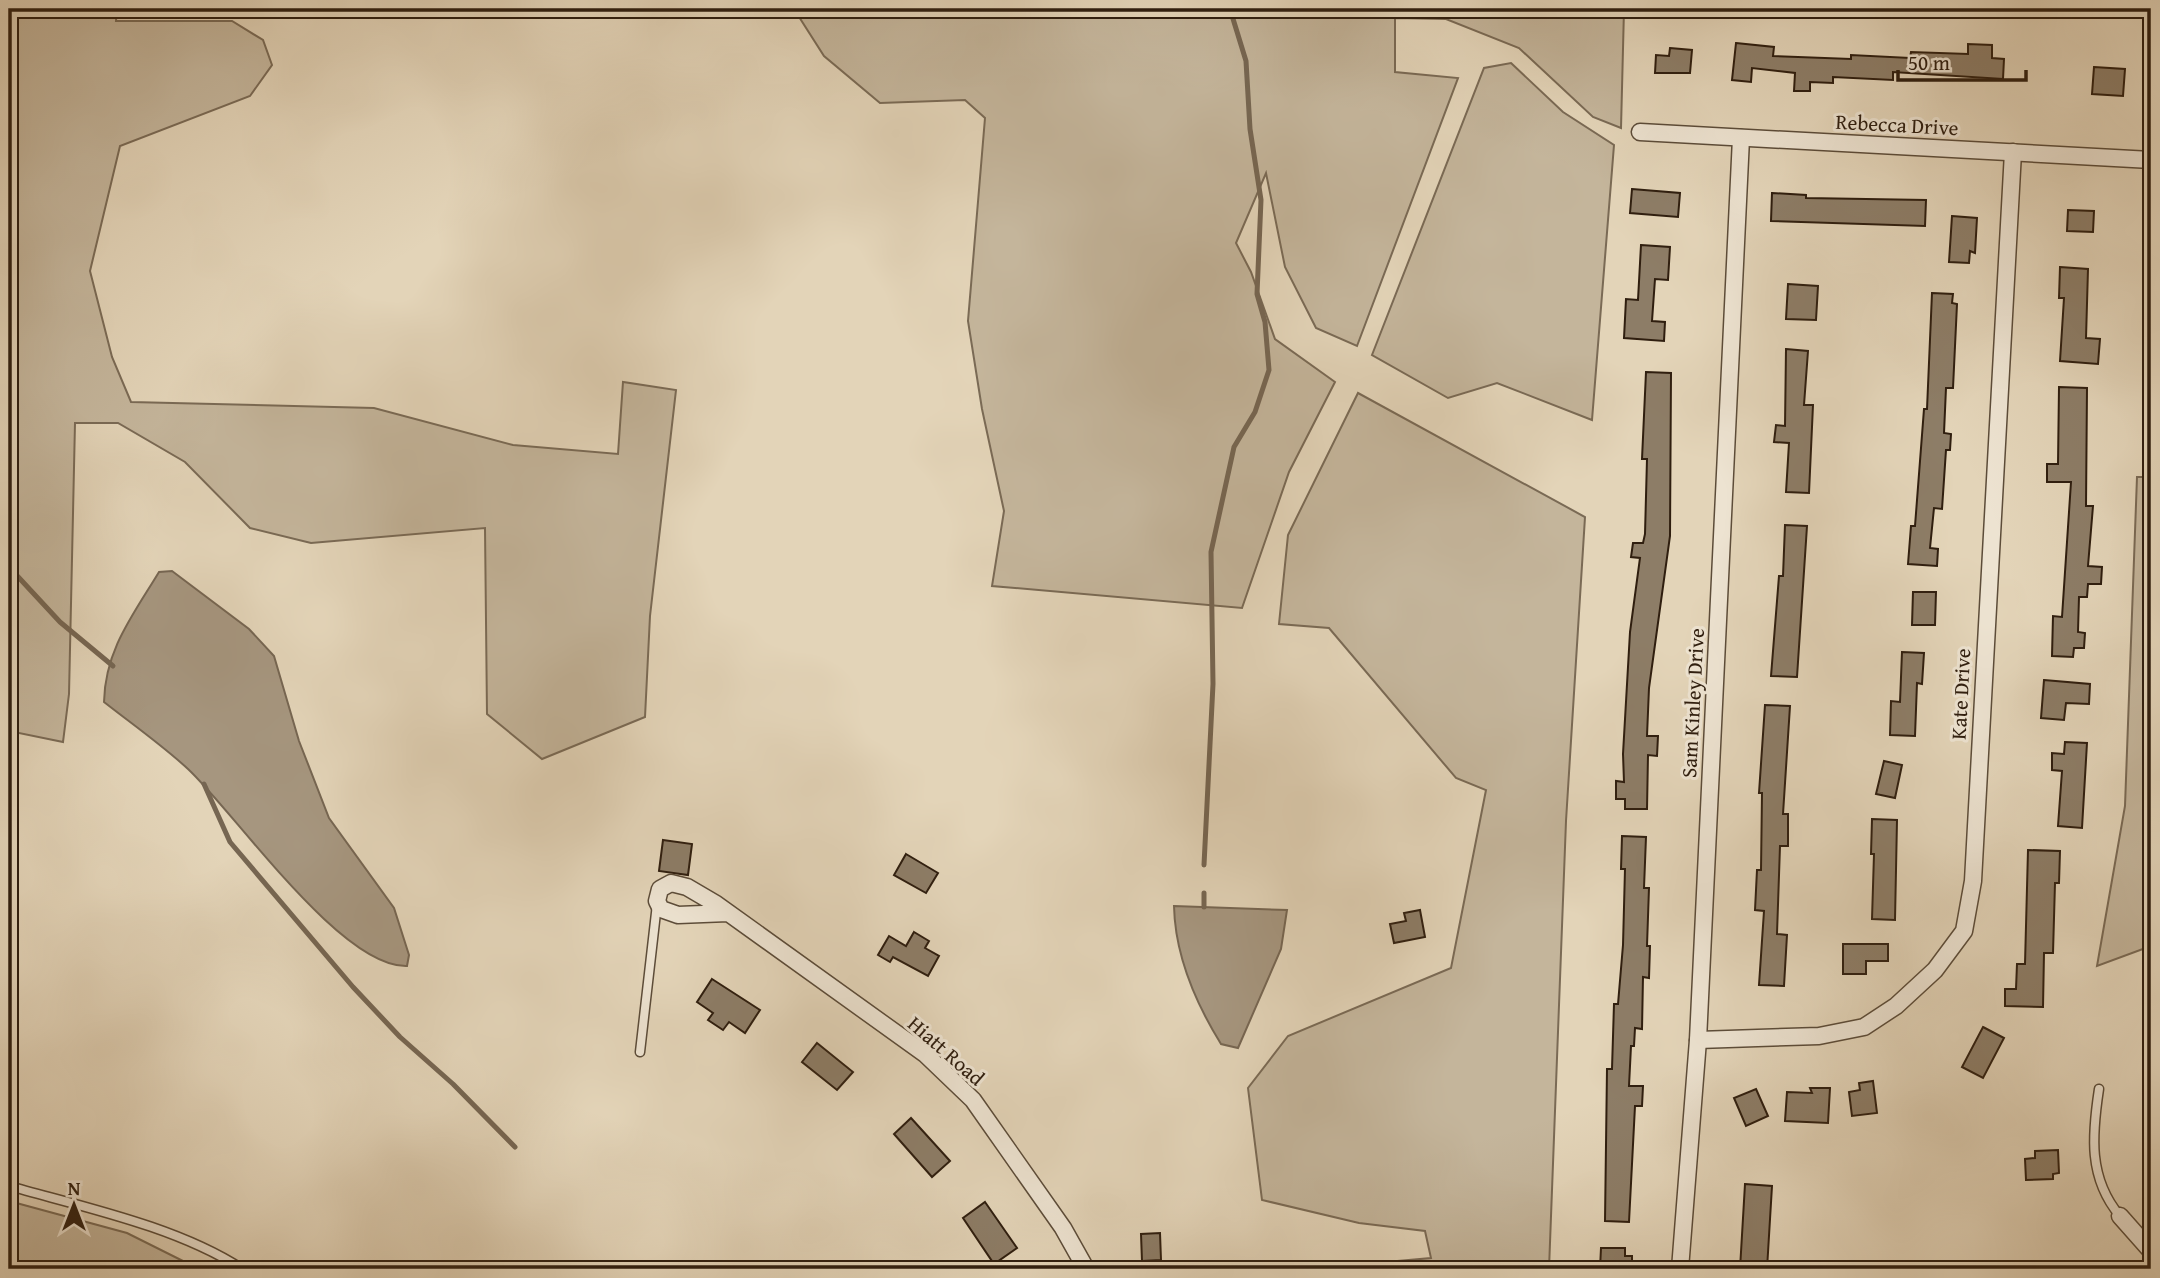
<svg xmlns="http://www.w3.org/2000/svg" width="2160" height="1278" font-family="'Gentium Book Plus',serif">
  <rect width="100%" height="100%" fill="#e3d4b8"/>
  <filter id="stains"><feTurbulence type="fractalNoise" baseFrequency=".00286" numOctaves="4"/><feColorMatrix values="0 0 0 0 .2 0 0 0 0 .09 0 0 0 0 .02 0 0 0 .5 -.17"/></filter>
  <radialGradient id="worn" r=".72"><stop offset=".6" stop-color="#630" stop-opacity="0"/><stop offset="1" stop-color="#630" stop-opacity=".3"/></radialGradient>
  <g fill="#c4b59b" stroke="#7a6a55" stroke-width="2">
    <polygon points="9,9 117,9 116,21 232,21 263,40 272,65 250,96 120,146 90,271 112,357 131,402 374,408 513,445 618,454 623,382 676,390 650,616 645,717 542,759 487,714 485,528 311,543 250,528 185,462 118,423 75,423 69,694 63,742 9,731"/>
    <polygon points="794,9 1624,9 1621,128 1593,117 1519,48 1446,19 1395,18 1395,72 1458,78 1357,346 1316,328 1285,267 1266,173 1236,243 1251,272 1275,339 1335,382 1289,472 1242,608 992,586 1004,511 982,409 968,321 985,118 965,100 880,103 824,56"/>
    <polygon points="1511,63 1563,112 1614,145 1592,420 1497,383 1448,398 1372,355 1484,68"/>
    <polygon points="1358,393 1585,517 1566,821 1549,1269 1365,1269 1375,1263 1431,1258 1425,1231 1359,1223 1262,1200 1248,1088 1288,1036 1451,968 1486,790 1456,778 1329,628 1279,624 1288,535"/>
    <polygon points="2137,477 2151,477 2151,946 2097,966 2125,806"/>
    <polygon points="9,1201 127,1233 199,1269 9,1269"/>
  </g>
  <g fill="#a6967f" stroke="#766652" stroke-width="2">
    <path d="M 172,571 L 249,629 L 274,656 L 299,741 L 329,818 L 394,908 L 409,955 L 407,966 C 341,968 235,813 188,769 C 162,745 132,724 104,702 C 105,650 133,615 159,572 Z"/>
    <path d="M 1174,906 L 1287,910 L 1281,949 L 1238,1048 L 1221,1044 C 1195,1002 1175,955 1174,906 Z"/>
  </g>
  <g fill="none" stroke-linecap="round" stroke-linejoin="round">
    <g stroke="#766652" stroke-width="5">
      <polyline points="9,567 60,622 113,666"/>
      <polyline points="204,784 230,842 353,987 400,1037 453,1084 515,1147"/>
      <polyline points="1204,865 1213,684 1211,552 1234,447 1255,412 1269,370 1265,322 1257,294 1261,200 1250,129 1246,61 1230,9"/>
      <polyline points="1204,893 1204,907"/>
    </g>
  </g>
  <g fill="#8d7d67" stroke="#2f1e0f" stroke-width="2">
    <polygon points="1736,43 1774,47 1773,56 1851,59 1851,55 1910,58 1911,52 1968,54 1968,44 1992,45 1992,58 2004,59 2003,79 1893,72 1893,80 1833,77 1833,83 1810,82 1810,91 1794,91 1795,73 1752,68 1751,82 1732,80"/>
    <polygon points="1670,48 1692,50 1690,73 1655,73 1656,55 1669,56"/>
    <polygon points="2094,67 2125,69 2123,96 2092,94"/>
    <polygon points="1632,189 1680,193 1678,217 1630,213"/>
    <polygon points="1772,193 1806,195 1806,198 1926,200 1925,226 1771,221"/>
    <polygon points="2068,210 2094,211 2093,232 2067,231"/>
    <polygon points="1952,216 1977,218 1975,253 1970,251 1969,263 1949,262"/>
    <polygon points="1641,245 1670,247 1668,280 1655,279 1652,321 1665,322 1664,341 1624,338 1626,299 1638,300"/>
    <polygon points="2060,267 2088,269 2086,338 2100,339 2098,364 2060,361 2064,298 2059,298"/>
    <polygon points="1788,284 1818,286 1816,320 1786,319"/>
    <polygon points="1932,293 1953,294 1952,303 1957,304 1953,388 1946,388 1944,433 1951,434 1950,450 1946,450 1942,509 1934,508 1930,548 1938,549 1937,566 1908,564 1911,526 1915,526 1924,409 1927,409"/>
    <polygon points="1786,349 1808,351 1804,405 1813,405 1809,493 1786,492 1789,443 1774,442 1776,425 1785,426"/>
    <polygon points="1646,372 1671,373 1670,536 1649,688 1647,736 1658,736 1657,756 1648,755 1647,809 1625,809 1625,799 1616,799 1616,781 1624,782 1623,754 1630,632 1640,558 1631,557 1633,543 1643,543 1645,534 1647,459 1642,459"/>
    <polygon points="2059,387 2087,388 2086,506 2093,506 2088,566 2102,567 2101,584 2088,584 2087,597 2079,597 2078,632 2085,633 2084,648 2074,648 2073,657 2052,656 2053,616 2062,617 2071,482 2047,482 2047,464 2058,464"/>
    <polygon points="1785,525 1807,526 1797,677 1771,676 1779,576 1783,576"/>
    <polygon points="1913,592 1936,592 1935,625 1912,625"/>
    <polygon points="1902,652 1924,653 1922,684 1917,683 1915,736 1890,735 1891,701 1900,702"/>
    <polygon points="2044,680 2090,684 2089,704 2066,703 2064,720 2041,718"/>
    <polygon points="1765,705 1790,706 1783,814 1788,814 1788,846 1780,846 1777,934 1787,935 1784,986 1759,985 1764,911 1755,910 1757,870 1761,870 1762,793 1759,793"/>
    <polygon points="2065,742 2087,743 2082,828 2058,826 2062,771 2052,770 2052,753 2064,754"/>
    <polygon points="1884,761 1902,765 1895,798 1876,794"/>
    <polygon points="1872,819 1897,820 1895,920 1872,919 1874,854 1871,854"/>
    <polygon points="1622,836 1646,837 1644,888 1649,888 1647,946 1650,946 1649,978 1643,977 1642,1029 1635,1028 1634,1046 1631,1046 1629,1086 1643,1086 1642,1106 1635,1106 1629,1222 1605,1221 1607,1069 1612,1069 1614,1004 1618,1004 1623,945 1625,869 1621,869"/>
    <polygon points="663,840 692,844 688,875 659,871"/>
    <polygon points="2028,850 2060,851 2059,883 2055,883 2053,953 2044,953 2043,1007 2005,1006 2005,989 2016,989 2017,964 2025,964"/>
    <polygon points="906,854 938,873 926,893 894,875"/>
    <polygon points="1420,910 1425,937 1394,943 1390,924 1406,921 1404,913"/>
    <polygon points="914,932 929,941 925,948 939,956 928,976 893,957 890,962 878,955 889,936 906,946"/>
    <polygon points="1843,944 1888,944 1888,961 1866,961 1866,974 1843,974"/>
    <polygon points="712,979 760,1010 745,1033 729,1022 723,1030 708,1020 713,1013 697,1002"/>
    <polygon points="1983,1027 2004,1038 1983,1078 1962,1067"/>
    <polygon points="817,1043 853,1072 837,1090 802,1062"/>
    <polygon points="1873,1081 1877,1113 1852,1116 1849,1092 1860,1090 1859,1083"/>
    <polygon points="1810,1088 1830,1088 1828,1123 1785,1121 1787,1092 1812,1093"/>
    <polygon points="1756,1089 1768,1116 1746,1126 1734,1098"/>
    <polygon points="911,1118 950,1161 932,1177 894,1134"/>
    <polygon points="2058,1150 2059,1173 2053,1174 2053,1179 2026,1180 2025,1159 2035,1158 2035,1151"/>
    <polygon points="1745,1184 1772,1186 1767,1269 1740,1269"/>
    <polygon points="985,1202 1017,1248 994,1264 963,1218"/>
    <polygon points="1160,1233 1161,1260 1142,1261 1141,1234"/>
    <polygon points="1601,1248 1625,1248 1625,1256 1632,1256 1632,1269 1600,1269"/>
  </g>
  <g fill="none" stroke-linecap="round" stroke-linejoin="round">
    <defs>
      <g id="lane">
        <polyline points="640,1052 657,904"/>
        <path d="M 2099,1089 C 2092,1135 2088,1178 2120,1216"/>
        <path d="M 9,1186 C 83,1207 178,1227 242,1269"/>
      </g>
      <g id="street">
        <polyline points="1640,132 2151,160"/>
        <polyline points="728,913 678,915 661,909 657,901 660,889 671,883 687,887 716,904 925,1054 973,1100 1063,1228 1086,1269"/>
        <polyline points="1698,1040 1819,1036 1864,1027 1896,1006 1935,970 1964,931 1973,881 2013,152"/>
        <polyline points="2120,1216 2151,1251"/>
        <polyline points="1680,1269 1698,1040 1741,138"/>
      </g>
    </defs>
    <use href="#lane" stroke="#5c4c39" stroke-width="11"/>
    <use href="#street" stroke="#5c4c39" stroke-width="19"/>
    <use href="#lane" stroke="#ede3d1" stroke-width="8"/>
    <use href="#street" stroke="#ede3d1" stroke-width="16"/>
  </g>
  <g text-anchor="middle" stroke-width="6" stroke-linejoin="round" paint-order="stroke">
    <g font-size="21" fill="#2f1e0f" stroke="#ede3d1">
      <text transform="translate(1897 125) rotate(3)" y="7">Rebecca Drive</text>
      <text transform="translate(1961 694) rotate(-87)" y="7">Kate Drive</text>
      <text transform="translate(1693 703) rotate(-87)" y="7">Sam Kinley Drive</text>
      <text transform="translate(946 1051) rotate(41)" y="7">Hiatt Road</text>
    </g>
  </g>
  <rect width="2160" height="1278" fill="none" stroke="#e3d4b8" stroke-width="35"/>
  <rect x="10" y="10" width="2139" height="1257" fill="none" stroke="#2f1e0f" stroke-width="3.5"/>
  <rect x="18" y="18" width="2125" height="1243" fill="none" stroke="#2f1e0f" stroke-width="2"/>
  <g transform="translate(74 1205)" stroke="#ede3d1" stroke-width="5" paint-order="stroke">
  <path d="M0-5L12 26L0 18L-12 26Z" fill="#2f1e0f"/>
  <text y="-10" font-size="19" font-weight="bold" text-anchor="middle" fill="#2f1e0f">N</text>
  </g>
  <path d="M1898 70v10h128v-10" fill="none" stroke="#2f1e0f" stroke-width="3.5"/>
  <text x="1908" y="70" font-size="21" fill="#2f1e0f" stroke="#ede3d1" stroke-width="5" paint-order="stroke">50 m</text>
  <rect width="100%" height="100%" filter="url(#stains)"/>
  <rect width="100%" height="100%" fill="url(#worn)"/>
</svg>
